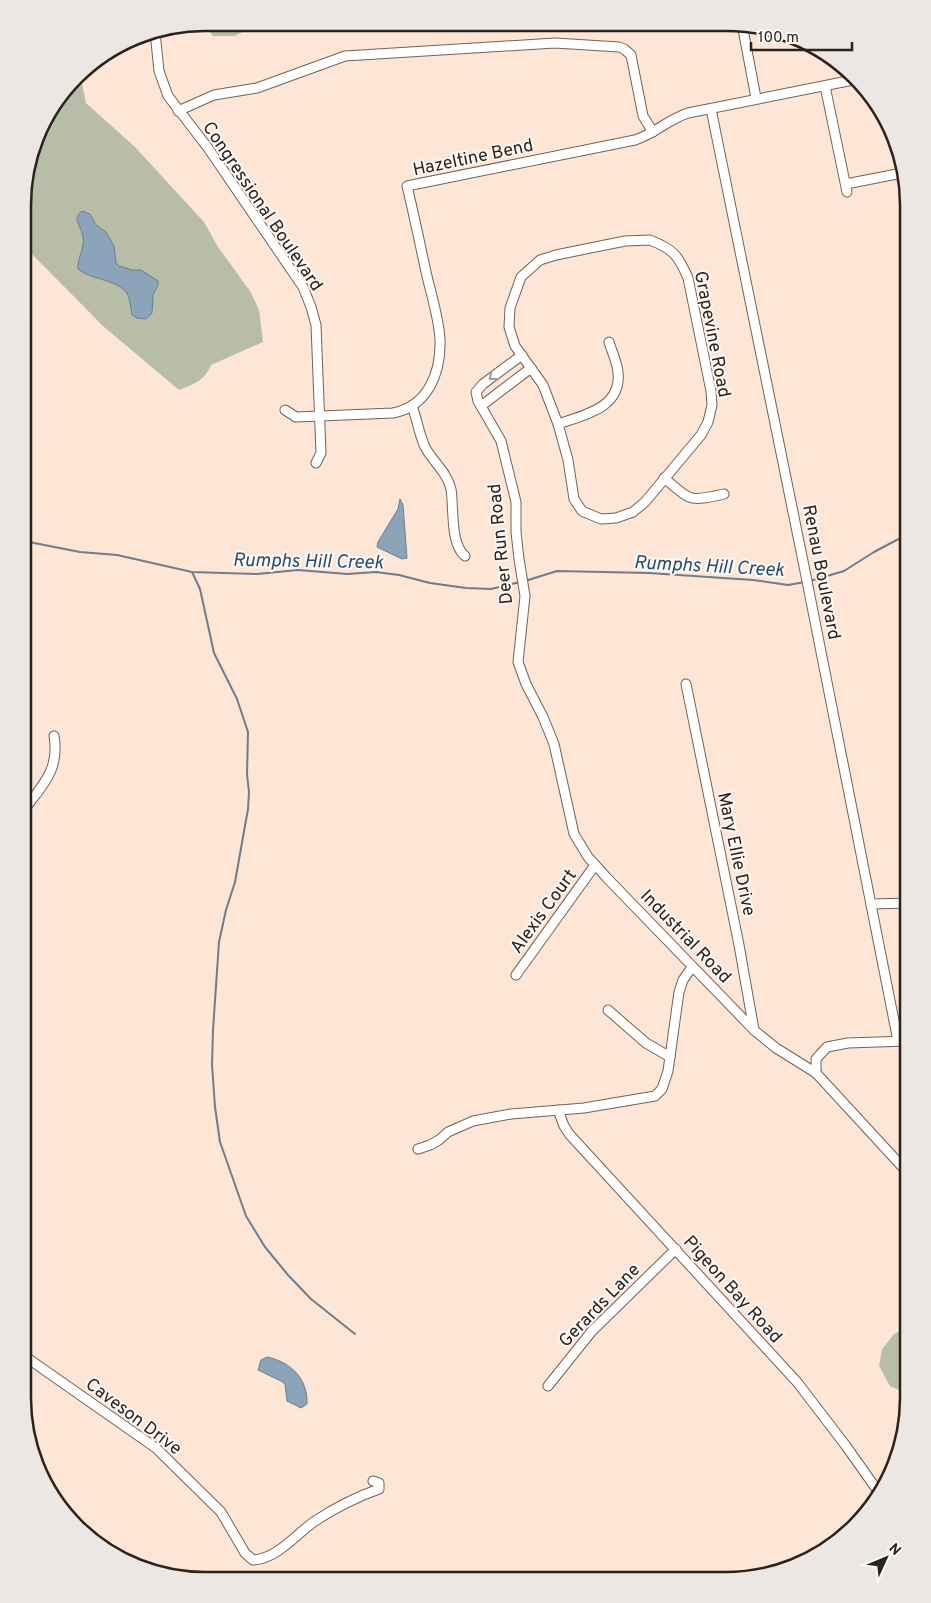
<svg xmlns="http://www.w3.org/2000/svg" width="931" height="1603" font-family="Overpass,sans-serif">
  <rect width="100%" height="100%" fill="#fee6d6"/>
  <g fill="#b7bda7">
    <polygon points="203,23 262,23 234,36 213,36"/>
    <path d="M 80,74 L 86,103 L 135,147 L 204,222 L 218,247 L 250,291 L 259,310 L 263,342 L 211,365 C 205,380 194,384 179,390 L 103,326 L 24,246 L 24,181 L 41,124 Z"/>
    <polygon points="908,1327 908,1394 890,1386 879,1366 882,1349 894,1334"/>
  </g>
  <g fill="#8ca4ba" stroke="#6f7d8b">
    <path d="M 82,211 L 90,214 L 96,225 L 106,232 L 114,246 L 116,263 L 119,266 L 132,270 L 141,270 L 158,281 L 158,285 L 153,295 L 152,313 L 146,319 L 137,318 L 132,315 C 131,309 130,301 128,295 C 121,280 91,280 78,269 C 77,258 85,248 83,237 C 82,226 71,220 82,211 Z"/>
    <polygon points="400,499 403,505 407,558 402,559 377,547 378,542 398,509"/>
    <path d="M 267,1357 C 291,1362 308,1379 307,1404 L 301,1408 L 287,1401 L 285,1384 L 281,1381 L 258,1370 L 261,1360 Z"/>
  </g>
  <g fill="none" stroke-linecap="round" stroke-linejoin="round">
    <g stroke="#6f7d8b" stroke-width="2">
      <polyline points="24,541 80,552 117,555 192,572 257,574 298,570 347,574 376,572 399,575 430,583 466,588 491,589 520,582"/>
      <polyline points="192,572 200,589 214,653 237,699 248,732 247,774 249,792 248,809 235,882 226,910 219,942 213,1030 212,1065 215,1107 220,1142 246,1216 265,1247 288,1275 311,1299 355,1334"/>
      <polyline points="525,581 557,571 649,573 753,580 788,585 805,582"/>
      <polyline points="810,581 844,571 874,552 908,534"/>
    </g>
    <defs>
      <g id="minor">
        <polyline points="742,24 756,98"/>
        <polyline points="155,32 159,71 168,96 208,148 303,287 311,307 316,325 321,453 316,463"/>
        <polyline points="825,86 847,192"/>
        <polyline points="711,109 805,571 898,1041"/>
        <polyline points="178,111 214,95 257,88 345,56 555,43 619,47 624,49 631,55 643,116 653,132"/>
        <polyline points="846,184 902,173"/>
        <path d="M 650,240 C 673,249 678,255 688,278 L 711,391 L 712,405 L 708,422 L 701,435 L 645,502 L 633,512 L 616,518 L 601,519 L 582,511 L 574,499 L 568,460 L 558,424 L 543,385 L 515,346 L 509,327 L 510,308 L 521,277 L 540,260 L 556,255 L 625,241 Z"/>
        <polyline points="522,355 483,384 476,392 478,401 501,441 516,502 516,532 519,559 525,596 518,662 526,684 543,717 554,744 574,834 588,857 607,878 755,1031 776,1048 816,1073"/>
        <path d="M 412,406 C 417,419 419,434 425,447 C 433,462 447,472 451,489 C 454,508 450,544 465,556"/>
        <polyline points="481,406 531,368"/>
        <path d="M 285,410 L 296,417 L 393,413 C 428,406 441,373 440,340 C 439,318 431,294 426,272 C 420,244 414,215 407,186 L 635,140 C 654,134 669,119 688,113 L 853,80"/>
        <path d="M 558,424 C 584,415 622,408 618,372 C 617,362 612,352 609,342"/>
        <path d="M 664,478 C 692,501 688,502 724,494"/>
        <polyline points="686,684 739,945 754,1030"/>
        <path d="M 23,811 C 42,786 60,770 54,736"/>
        <polyline points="871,904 908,903"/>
        <polyline points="516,975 595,865"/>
        <polyline points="608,1010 646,1043 670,1057"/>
        <polyline points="558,1110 564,1126 570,1135 797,1382 846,1446 880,1494"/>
        <polyline points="418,1149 430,1145 439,1140 448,1132 473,1121 511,1114 584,1108 655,1096 662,1089 668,1071 679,992 683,980 692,967"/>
        <polyline points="908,1173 816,1073 816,1059 827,1047 848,1043 908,1041"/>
        <path d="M 23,1355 L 156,1448 L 221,1512 L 245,1553 L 253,1560 C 277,1559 296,1534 315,1521 C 335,1508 356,1497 379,1489 L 379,1483 L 373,1481"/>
        <polyline points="548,1386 592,1331 676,1249"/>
      </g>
    </defs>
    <use href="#minor" stroke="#756153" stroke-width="11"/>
    <use href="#minor" stroke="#fff" stroke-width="9"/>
  </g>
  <defs><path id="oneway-chevron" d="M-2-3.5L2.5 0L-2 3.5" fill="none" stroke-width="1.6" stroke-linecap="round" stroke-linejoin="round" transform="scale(1.25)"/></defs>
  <use stroke="#9f9c99" href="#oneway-chevron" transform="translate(492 377) rotate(143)"/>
  <g text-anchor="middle" stroke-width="4" stroke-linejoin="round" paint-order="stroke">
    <g font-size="18" fill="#2a221c" stroke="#fdf8f4">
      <text transform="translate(473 157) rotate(-12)" y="6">Hazeltine Bend</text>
      <text transform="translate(263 206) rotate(56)" y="6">Congressional Boulevard</text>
      <text transform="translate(713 334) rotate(79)" y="6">Grapevine Road</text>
      <text transform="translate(500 544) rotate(-96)" y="6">Deer Run Road</text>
      <text transform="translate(822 572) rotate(79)" y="6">Renau Boulevard</text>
      <text transform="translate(737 854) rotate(78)" y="6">Mary Ellie Drive</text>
      <text transform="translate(543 911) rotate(-54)" y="6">Alexis Court</text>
      <text transform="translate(686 936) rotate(46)" y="6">Industrial Road</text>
      <text transform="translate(733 1289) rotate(48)" y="6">Pigeon Bay Road</text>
      <text transform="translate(599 1305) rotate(-46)" y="6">Gerards Lane</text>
      <text transform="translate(134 1416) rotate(37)" y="6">Caveson Drive</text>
    </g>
    <g font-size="19" font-style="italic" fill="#254d6e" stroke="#fdf8f4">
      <text transform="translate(308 560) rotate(1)" y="7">Rumphs Hill Creek</text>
      <text transform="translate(709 565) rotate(3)" y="7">Rumphs Hill Creek</text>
    </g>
  </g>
  <path d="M0 0H931V1603H0ZM205 31H726A174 174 0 0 1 900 205V1398A174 174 0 0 1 726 1572H205A174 174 0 0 1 31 1398V205A174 174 0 0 1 205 31Z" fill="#ece7e3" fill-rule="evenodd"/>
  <path fill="none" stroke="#2a221c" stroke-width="2.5" d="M205 31H726A174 174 0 0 1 900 205V1398A174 174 0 0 1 726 1572H205A174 174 0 0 1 31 1398V205A174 174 0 0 1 205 31Z"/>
  <g transform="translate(886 1558) rotate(46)" stroke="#fdf8f4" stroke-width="4" paint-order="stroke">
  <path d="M0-4L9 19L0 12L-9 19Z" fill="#2a221c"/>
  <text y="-8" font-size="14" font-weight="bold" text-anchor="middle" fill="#2a221c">N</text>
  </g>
  <path d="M751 42v8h101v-8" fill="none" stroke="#2a221c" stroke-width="2.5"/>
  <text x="758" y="42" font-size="15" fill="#2a221c" stroke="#fdf8f4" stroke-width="4" paint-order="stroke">100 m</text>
</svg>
